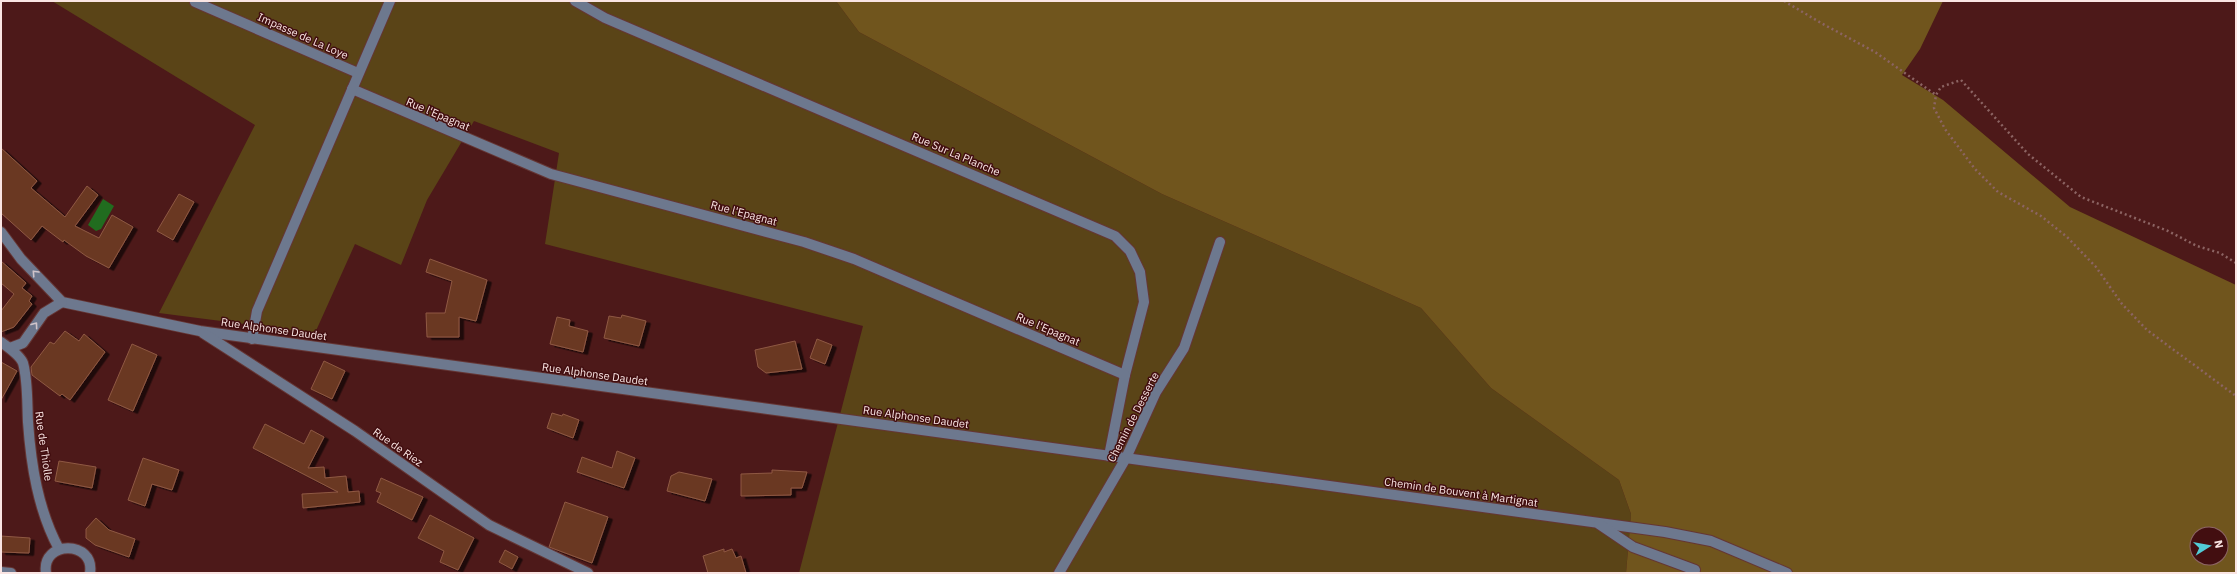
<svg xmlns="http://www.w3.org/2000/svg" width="2237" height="574" font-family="'IBM Plex Sans',sans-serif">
  <defs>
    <filter id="shadow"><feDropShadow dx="4.5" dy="2.5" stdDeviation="0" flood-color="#0009"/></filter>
  </defs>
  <rect width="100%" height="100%" fill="#4d1919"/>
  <polygon fill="#5a4417" points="52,1 836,1 859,32 1162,194 1421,308 1491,388 1619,480 1631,514 1626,573 799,573 863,326 545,244 559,153 474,121 427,200 401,265 355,244 315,333 159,313 255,125"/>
  <path fill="#70551d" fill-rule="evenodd" d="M 836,1 L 1943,1 L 1920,49 L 1902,75 L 1943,100 L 2070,207 L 2236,285 L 2236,573 L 1626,573 L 1631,514 L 1619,480 L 1491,388 L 1421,308 L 1162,194 L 859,32 ZM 2197,534 L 2221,534 L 2221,558 L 2197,558 Z"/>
  <polygon fill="#216c1f" points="103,199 114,206 101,229 96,231 88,225"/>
  <g fill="#6a3722" stroke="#8f5943" filter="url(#shadow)">
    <polygon points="1,148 37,181 31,188 65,217 87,186 98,195 75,226 99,238 112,215 133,227 109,268 86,256 64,240 63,242 42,226 31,240 1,213"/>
    <polygon points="179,194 194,202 173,240 157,231"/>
    <polygon points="430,259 487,280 476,321 459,317 459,337 427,337 426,313 445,313 452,281 426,272"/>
    <polygon points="1,261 26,283 22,288 32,296 29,301 32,304 14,327 1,332 1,311 14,294 1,283"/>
    <polygon points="622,315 646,321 639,346 604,338 609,316 621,318"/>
    <polygon points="557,317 570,320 569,326 588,331 583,352 550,344"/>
    <polygon points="65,331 79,341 84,334 105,352 70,400 62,394 60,396 32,375 31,367 50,342 54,344"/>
    <polygon points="817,339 832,345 825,364 810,358"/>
    <polygon points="795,341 802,369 766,373 758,367 755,350"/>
    <polygon points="132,344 157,355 133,411 108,400"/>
    <polygon points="324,361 345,371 332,399 311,389"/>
    <polygon points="1,362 17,371 1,400"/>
    <polygon points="552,413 562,416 563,414 579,420 573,438 547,428"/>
    <polygon points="265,424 304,444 311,430 324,437 308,468 324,467 325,478 346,476 348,492 359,491 360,502 303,508 302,494 338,492 253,448"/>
    <polygon points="617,451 635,458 624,488 577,472 582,457 612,468"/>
    <polygon points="143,458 179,470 172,490 152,484 145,506 128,500"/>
    <polygon points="59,461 96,467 92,488 55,481"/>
    <polygon points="772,470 807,472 802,488 791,488 791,495 741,496 741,474 772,473"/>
    <polygon points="679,472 712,479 705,501 667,491 671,476"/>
    <polygon points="381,478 423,497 412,520 377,502 381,493 376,491"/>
    <polygon points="565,502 608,517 592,563 549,547"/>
    <polygon points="430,515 474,538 458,570 440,562 444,551 418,538"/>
    <polygon points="96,518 109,530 135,539 129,557 95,545 86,538 86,529"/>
    <polygon points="1,536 30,538 29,553 1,552"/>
    <polygon points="724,549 724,552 732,549 736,558 741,556 746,573 708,573 703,556"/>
    <polygon points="505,550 518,557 512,569 499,562"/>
  </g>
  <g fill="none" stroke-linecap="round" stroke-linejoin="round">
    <defs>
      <g id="minor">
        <polyline points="575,1 605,18 1115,236 1130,251 1140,272 1144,302 1125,375 1109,456"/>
        <polyline points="195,2 358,73"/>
        <polyline points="352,89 551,174 804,242 854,259 1125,375"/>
        <polyline points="1,232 21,259 62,302 200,331 1665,532 1711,541 1787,573"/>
        <polyline points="203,333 355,431 489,525 588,573"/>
        <polyline points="252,339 257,311 390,1"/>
        <path d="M 1,342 C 8,347 20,355 23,363 C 28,381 27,403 28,422 C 31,465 38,510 59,549"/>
        <polyline points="10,348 23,343 44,313 62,302"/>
        <polyline points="1599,524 1633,547 1695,570"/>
        <polyline points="1,572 11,573"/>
        <path d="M 46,573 C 41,540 95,540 90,573"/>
        <polyline points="1059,573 1126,458 1156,392 1184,348 1220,242"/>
      </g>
    </defs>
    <use href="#minor" stroke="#653635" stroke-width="12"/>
    <g stroke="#8c6463" stroke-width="2.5" stroke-dasharray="2 3" stroke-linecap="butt">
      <polyline points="1784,1 1821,23 1875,52 1936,95"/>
      <polyline points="2236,263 2220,253 2197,246 2168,231 2081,197 2028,154 1961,80 1941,87 1936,95 1934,108 1945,129 1975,169 1998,192 2041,216 2067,237 2096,267 2122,304 2147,330 2236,396"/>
    </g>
    <use href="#minor" stroke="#6d788e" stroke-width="10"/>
  </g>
  <defs><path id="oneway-chevron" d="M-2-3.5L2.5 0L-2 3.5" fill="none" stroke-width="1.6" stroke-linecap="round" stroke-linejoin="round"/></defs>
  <g stroke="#d0c4ca">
    <use href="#oneway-chevron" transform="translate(35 273) rotate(-133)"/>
    <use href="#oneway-chevron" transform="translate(35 325) rotate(-54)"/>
  </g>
  <g text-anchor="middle" stroke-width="3" stroke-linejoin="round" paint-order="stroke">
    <g font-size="11" fill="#fae5e3" stroke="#420e10">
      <text transform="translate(303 36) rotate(24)" y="4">Impasse de La Loye</text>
      <text transform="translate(438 114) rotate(23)" y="4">Rue l'Epagnat</text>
      <text transform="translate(956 154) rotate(23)" y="4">Rue Sur La Planche</text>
      <text transform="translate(744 213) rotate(15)" y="4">Rue l'Epagnat</text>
      <text transform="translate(274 329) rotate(8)" y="4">Rue Alphonse Daudet</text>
      <text transform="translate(1048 329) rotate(23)" y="4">Rue l'Epagnat</text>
      <text transform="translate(595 374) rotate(8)" y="4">Rue Alphonse Daudet</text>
      <text transform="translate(916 417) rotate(8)" y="4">Rue Alphonse Daudet</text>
      <text transform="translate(1133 417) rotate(-63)" y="4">Chemin de Desserte</text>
      <text transform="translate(44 446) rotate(82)" y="4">Rue de Thiolle</text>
      <text transform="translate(398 447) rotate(35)" y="4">Rue de Riez</text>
      <text transform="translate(1461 492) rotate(8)" y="4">Chemin de Bouvent à Martignat</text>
    </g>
  </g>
  <rect width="2237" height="574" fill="none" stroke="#fae5e3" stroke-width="4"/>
  <g transform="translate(2209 546) rotate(79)"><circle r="19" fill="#420e10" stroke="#8c6464"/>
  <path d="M0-3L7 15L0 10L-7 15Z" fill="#52ccd6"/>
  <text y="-6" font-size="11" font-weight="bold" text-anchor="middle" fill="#fae5e3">N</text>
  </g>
</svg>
